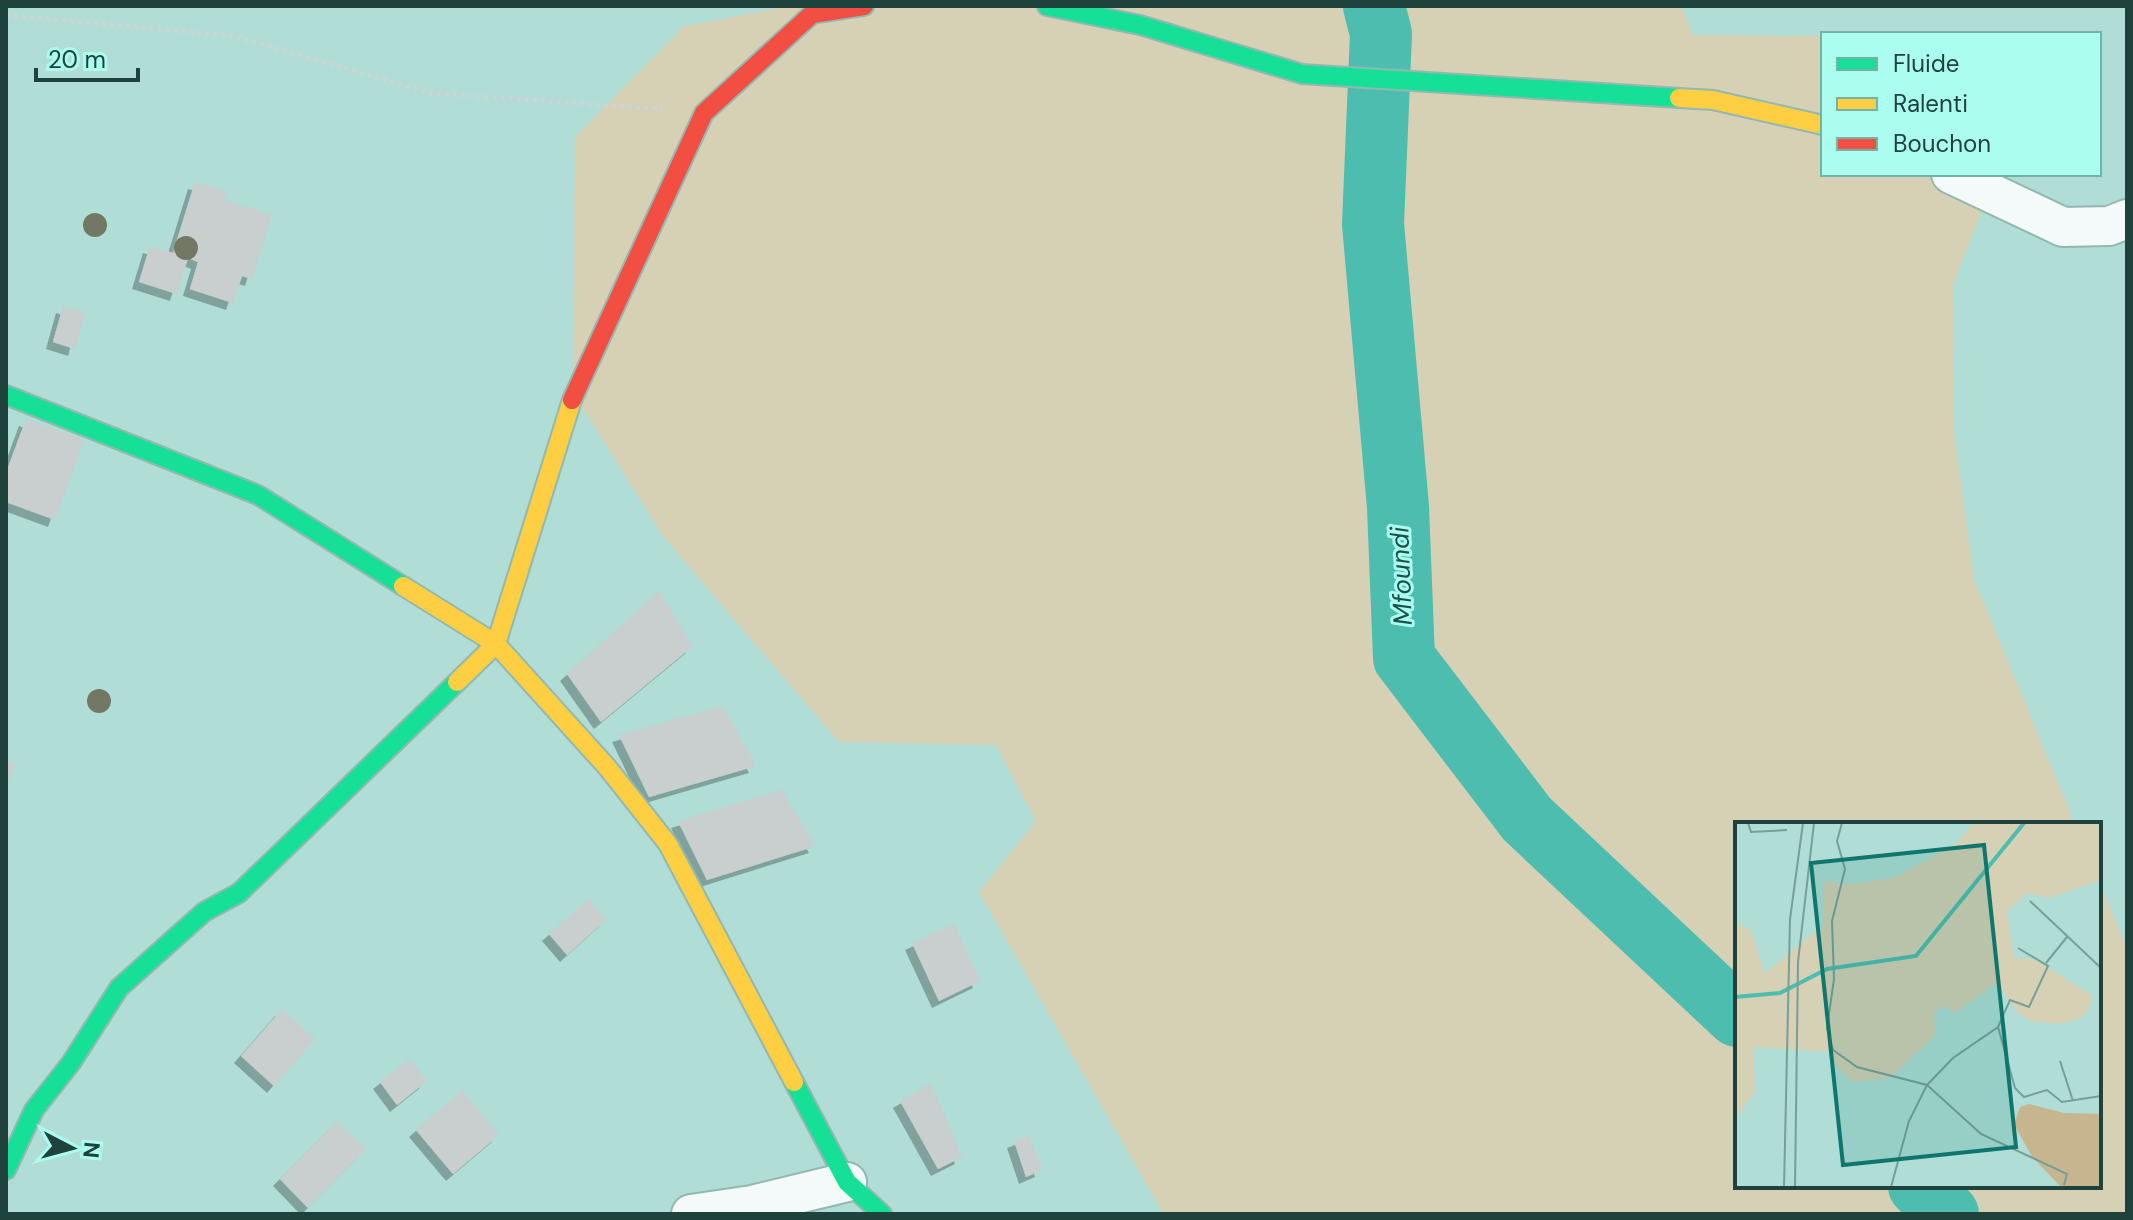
<svg xmlns="http://www.w3.org/2000/svg" width="2133" height="1220" font-family="'DM Sans',sans-serif">
  <defs>
    <filter id="shadow"><feDropShadow dx="-7" dy="7" stdDeviation="0" flood-color="#0004"/></filter>
  </defs>
  <rect width="100%" height="100%" fill="#b0ddd5"/>
  <polygon fill="#d6d0b4" points="790,6 1681,6 1693,35 1823,36 1823,174 1996,174 1953,285 1954,430 1974,579 2075,824 1737,824 1737,1186 2099,1186 2099,881 2127,948 2127,1214 1158,1214 1162,1211 979,892 1036,821 996,745 839,742 663,536 573,392 575,137 684,26"/>
  <g fill="none" stroke-linecap="round" stroke-linejoin="round">
    <g stroke="#4dbdaf" stroke-width="62">
      <polyline points="1374,6 1381,34 1373,224 1398,507 1404,658 1527,819 1737,1016"/>
      <polyline points="1919,1186 1948,1214"/>
    </g>
  </g>
  <g fill="#c8cfce" filter="url(#shadow)">
    <polygon points="195,182 226,191 224,200 272,215 252,279 242,276 233,303 190,289 198,262 188,258 177,294 139,282 150,246 173,253"/>
    <polygon points="63,306 85,313 75,349 53,342"/>
    <polygon points="26,419 84,440 55,520 6,502 6,473"/>
    <polygon points="659,591 693,646 601,722 567,674"/>
    <polygon points="723,706 756,766 649,797 619,735"/>
    <polygon points="6,759 16,764 6,785"/>
    <polygon points="781,790 816,846 707,880 678,821"/>
    <polygon points="589,899 606,920 567,955 549,934"/>
    <polygon points="954,924 980,981 939,1001 912,943"/>
    <polygon points="282,1009 315,1039 274,1086 241,1056"/>
    <polygon points="410,1059 427,1081 397,1105 380,1082"/>
    <polygon points="931,1083 962,1157 938,1169 900,1101"/>
    <polygon points="462,1090 499,1135 453,1174 416,1130"/>
    <polygon points="337,1121 366,1149 308,1208 280,1179"/>
    <polygon points="1029,1135 1042,1170 1026,1177 1014,1141"/>
  </g>
  <g fill="none" stroke-linecap="round" stroke-linejoin="round">
    <defs>
      <g id="street">
        <polyline points="1951,174 2063,227 2109,226 2127,219"/>
        <polyline points="691,1214 752,1205 847,1182"/>
      </g>
      <g id="fast">
        <polyline points="1047,6 1140,25 1302,74 1679,98"/>
        <polyline points="6,395 258,495 403,586"/>
        <polyline points="794,1082 847,1182 882,1214"/>
        <polyline points="6,1170 34,1110 71,1063 119,988 204,912 239,893 457,682"/>
      </g>
      <g id="slow">
        <polyline points="1679,98 1713,100 1823,125"/>
        <polyline points="403,586 496,644 572,400"/>
        <polyline points="457,682 496,644 607,767 668,844 794,1082"/>
      </g>
      <polyline id="jam" points="572,400 704,113 812,14 864,6"/>
    </defs>
    <use href="#street" stroke="#93b7b1" stroke-width="42"/>
    <use href="#fast" stroke="#93b7b1" stroke-width="22"/>
    <use href="#slow" stroke="#93b7b1" stroke-width="22"/>
    <use href="#jam" stroke="#93b7b1" stroke-width="22"/>
    <polyline stroke="#c8d7d4" stroke-width="5" stroke-dasharray="4 4" stroke-linecap="butt" points="6,15 234,36 430,93 663,109"/>
    <use href="#street" stroke="#f3faf9" stroke-width="38"/>
    <use href="#fast" stroke="#16e098" stroke-width="18"/>
    <use href="#slow" stroke="#ffcf43" stroke-width="18"/>
    <use href="#jam" stroke="#f24e42" stroke-width="18"/>
  </g>
  <g fill="#727864">
    <circle cx="95" cy="225" r="12"/>
    <circle cx="186" cy="248" r="12"/>
    <circle cx="99" cy="701" r="12"/>
  </g>
  <g text-anchor="middle" stroke-width="6" stroke-linejoin="round" paint-order="stroke">
    <g font-size="26" font-style="italic" fill="#1b514a" stroke="#aafdef">
      <text transform="translate(1401 576) rotate(-92)" y="9">Mfoundi</text>
    </g>
  </g>
  <g transform="translate(1735 822)">
    <rect width="366" height="366" fill="#b0ddd5"/>
    <path d="M 238,1 L 366,1 L 366,58 L 314,76 L 293,71 L 272,89 L 279,136 L 299,137 L 357,173 L 354,188 L 345,197 L 324,202 L 295,199 L 283,191 L 262,161 L 220,191 L 209,184 L 199,191 L 201,213 L 155,256 L 119,260 L 102,246 L 97,230 L 18,225 L 20,270 L 0,297 L 0,100 L 16,108 L 30,151 L 88,103 L 89,59 L 120,62 L 161,55 L 221,22 Z" fill="#d6d0b4"/>
    <path d="M 294,282 L 329,291 L 366,292 L 366,365 L 326,365 L 297,335 L 279,302 L 285,285 Z" fill="#c7b58f"/>
    <path fill="none" stroke="#4dbdaf" stroke-width="4" d="M 0,175 L 45,171 L 92,147 L 181,134 L 289,1"/>
    <path fill="none" stroke="#769f98" stroke-width="2" d="M 13,1 L 16,10 L 52,8M 107,1 L 102,19 L 110,47 L 97,99 L 99,157 L 92,206 L 98,228 L 122,245 L 192,263 L 174,299 L 156,365M 295,79 L 366,146M 283,126 L 313,144 L 294,185 L 275,178 L 263,205 L 218,236 L 192,263 L 246,312 L 332,352 L 329,363M 311,141 L 332,115M 263,205 L 280,266 L 289,275 L 312,268 L 327,280 L 366,274M 325,239 L 338,279M 49,365 L 55,97 L 68,1M 60,365 L 63,140 L 79,1"/>
    <path fill="#0f766e" fill-opacity="0.15" stroke="#0f766e" stroke-width="4" d="M 249,23 L 281,325 L 108,343 L 76,41 Z"/>
    <rect width="366" height="366" fill="none" stroke="#20423d" stroke-width="4"/>
  </g>
  <rect width="2133" height="1220" fill="none" stroke="#20423d" stroke-width="16"/>
  <rect x="1821" y="32" width="280" height="144" fill="#aafdef" stroke="#73b2a8" stroke-width="2"/>
  <rect x="1837" y="58" width="40" height="12" fill="#16e098" stroke="#73b2a8" stroke-width="2"/>
  <text x="1893" y="72" font-size="24" fill="#20423d">Fluide</text>
  <rect x="1837" y="98" width="40" height="12" fill="#ffcf43" stroke="#73b2a8" stroke-width="2"/>
  <text x="1893" y="112" font-size="24" fill="#20423d">Ralenti</text>
  <rect x="1837" y="138" width="40" height="12" fill="#f24e42" stroke="#73b2a8" stroke-width="2"/>
  <text x="1893" y="152" font-size="24" fill="#20423d">Bouchon</text>
  <g transform="translate(72 1148) rotate(96)" stroke="#aafdef" stroke-width="6" paint-order="stroke">
  <path d="M0-6L14 30L0 20L-14 30Z" fill="#20423d"/>
  <text y="-12" font-size="22" font-weight="bold" text-anchor="middle" fill="#20423d">N</text>
  </g>
  <path d="M36 68v12h102v-12" fill="none" stroke="#20423d" stroke-width="4"/>
  <text x="48" y="68" font-size="24" fill="#20423d" stroke="#aafdef" stroke-width="6" paint-order="stroke">20 m</text>
</svg>
